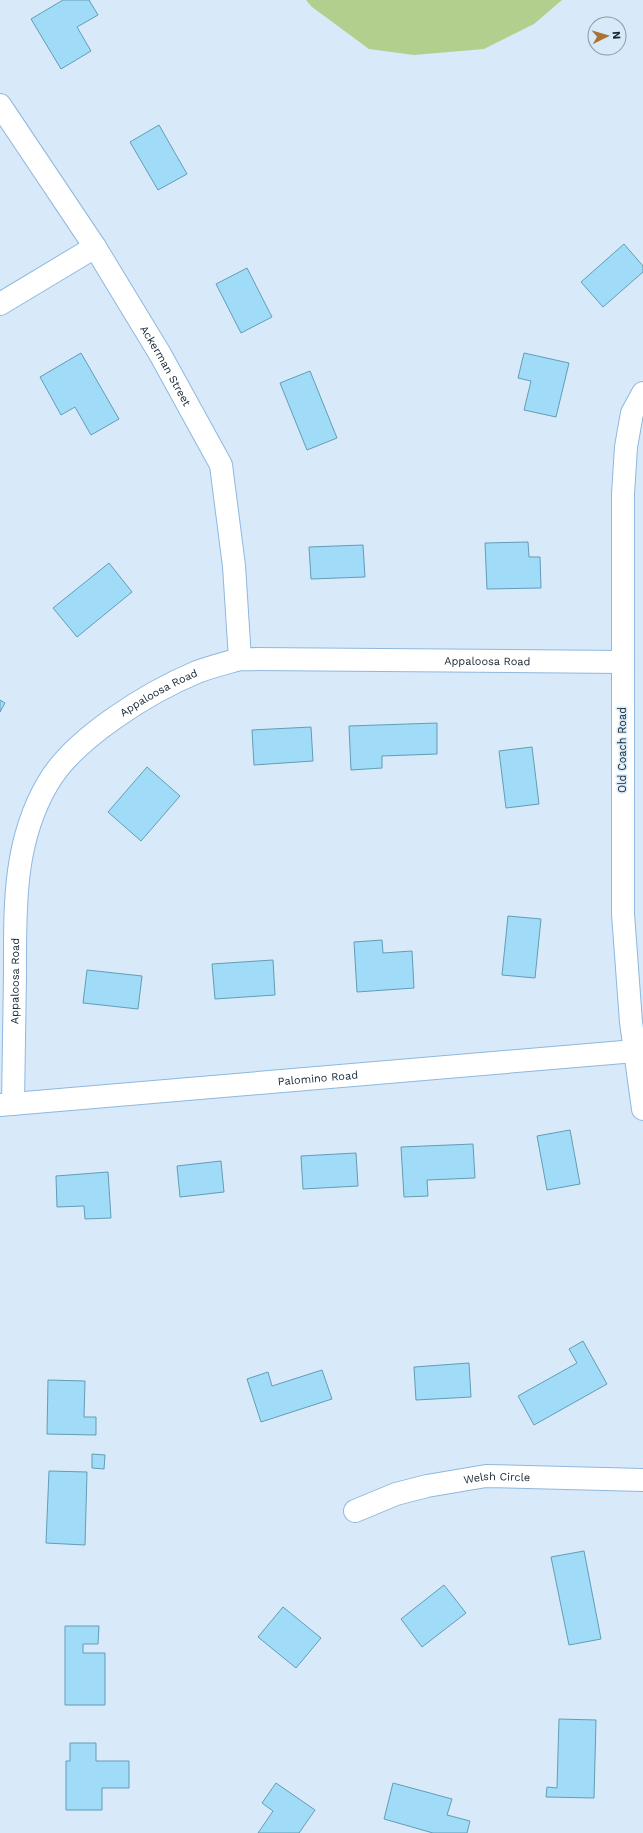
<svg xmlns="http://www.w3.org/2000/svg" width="643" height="1833" font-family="'Work Sans',sans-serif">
  <rect width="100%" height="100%" fill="#d8e9fa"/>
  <polygon fill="#b3cf8d" points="306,0 562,0 534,24 484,49 414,55 369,49 312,7"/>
  <g fill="#a0dcf7" stroke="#629db6">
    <polygon points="63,0 89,0 98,15 77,27 91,51 61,69 31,19"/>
    <polygon points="159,125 187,174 158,190 130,142"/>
    <polygon points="624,244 643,266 643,272 603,307 581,282"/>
    <polygon points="247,268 272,317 241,333 216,284"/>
    <polygon points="81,353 119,419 91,435 75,407 61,415 40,377"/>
    <polygon points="524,353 569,363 556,417 524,410 531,381 518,378"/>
    <polygon points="310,371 337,438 307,450 280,383"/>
    <polygon points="528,542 529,557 540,557 541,588 487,589 485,543"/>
    <polygon points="363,545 365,577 311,579 309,547"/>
    <polygon points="109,563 132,592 77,637 53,608"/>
    <polygon points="0,700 5,703 0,712"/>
    <polygon points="437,723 437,754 382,756 382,768 351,770 349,726"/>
    <polygon points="311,727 313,761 254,765 252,730"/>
    <polygon points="532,747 539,804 506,808 499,751"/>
    <polygon points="147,767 180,796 141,841 108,812"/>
    <polygon points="508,916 541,919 535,978 502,975"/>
    <polygon points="382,940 383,953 412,951 414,988 357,992 354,942"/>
    <polygon points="273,960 275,995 215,999 212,964"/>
    <polygon points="87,970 142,976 138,1009 83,1003"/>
    <polygon points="570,1130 580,1184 547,1190 537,1136"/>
    <polygon points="473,1144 475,1178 427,1180 428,1196 404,1197 401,1147"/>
    <polygon points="356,1153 358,1186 303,1189 301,1156"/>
    <polygon points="221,1161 224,1192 180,1197 177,1166"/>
    <polygon points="108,1172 111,1218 85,1219 84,1206 57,1207 56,1176"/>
    <polygon points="583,1341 607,1384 534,1425 518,1396 577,1363 569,1349"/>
    <polygon points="469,1363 471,1397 416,1400 414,1367"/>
    <polygon points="322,1370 332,1399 261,1422 247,1379 268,1372 272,1386"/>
    <polygon points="48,1380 85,1381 84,1417 96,1417 96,1435 47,1434"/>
    <polygon points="92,1454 105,1455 104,1469 92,1468"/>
    <polygon points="49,1471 87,1472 85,1545 46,1543"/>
    <polygon points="584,1551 601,1639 569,1645 551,1557"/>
    <polygon points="444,1585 466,1613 422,1647 401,1619"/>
    <polygon points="283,1607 321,1638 296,1668 258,1637"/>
    <polygon points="65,1626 99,1626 98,1644 83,1644 83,1653 105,1653 105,1705 65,1705"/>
    <polygon points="559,1719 596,1720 594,1798 546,1797 547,1787 557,1788"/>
    <polygon points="70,1743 96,1743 96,1761 129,1761 129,1788 102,1788 102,1810 66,1810 66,1761 70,1761"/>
    <polygon points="276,1783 315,1810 299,1833 258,1833 273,1811 262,1803"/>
    <polygon points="393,1783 452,1799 447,1815 470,1821 467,1833 433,1833 384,1819"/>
  </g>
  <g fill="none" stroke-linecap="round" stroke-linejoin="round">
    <defs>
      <g id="minor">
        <path id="s1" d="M 0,105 L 95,247 L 160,354 L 221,465 L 234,566 L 240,659"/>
        <polyline points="0,304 95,247"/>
        <polyline points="643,393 632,413 626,447 623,494 623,914 631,1022 643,1109"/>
        <path id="s2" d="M 13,1104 C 14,1061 14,1017 15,974 C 15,908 13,842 48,783 C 74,738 149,692 197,672 C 210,667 226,663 240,659 L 623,662"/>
        <path id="s3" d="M 0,1105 L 635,1051"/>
        <path id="s4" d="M 355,1511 L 396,1494 L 427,1486 L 486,1476 L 643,1480"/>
      </g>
    </defs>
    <use href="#minor" stroke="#8eb8de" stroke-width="24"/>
    <use href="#minor" stroke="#fff" stroke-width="22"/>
  </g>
  <g text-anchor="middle" stroke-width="3" stroke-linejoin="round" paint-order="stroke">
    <g font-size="11" fill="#132432" stroke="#d8e9fa">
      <text dy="4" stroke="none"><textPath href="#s1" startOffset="309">Ackerman Street</textPath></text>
      <text dy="4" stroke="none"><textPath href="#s2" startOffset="807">Appaloosa Road</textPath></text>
      <text dy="4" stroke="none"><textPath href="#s2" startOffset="471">Appaloosa Road</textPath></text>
      <text transform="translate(622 750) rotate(-90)" y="4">Old Coach Road</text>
      <text dy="4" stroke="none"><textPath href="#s2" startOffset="123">Appaloosa Road</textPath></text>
      <text dy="4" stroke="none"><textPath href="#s3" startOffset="319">Palomino Road</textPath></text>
      <text dy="4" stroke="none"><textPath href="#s4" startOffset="147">Welsh Circle</textPath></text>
    </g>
  </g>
  <g transform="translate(607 36) rotate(85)"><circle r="19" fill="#d8e9fa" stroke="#899aaa"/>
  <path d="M0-3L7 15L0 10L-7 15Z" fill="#ab7230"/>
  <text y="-6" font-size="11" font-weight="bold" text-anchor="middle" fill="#132432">N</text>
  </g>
</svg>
